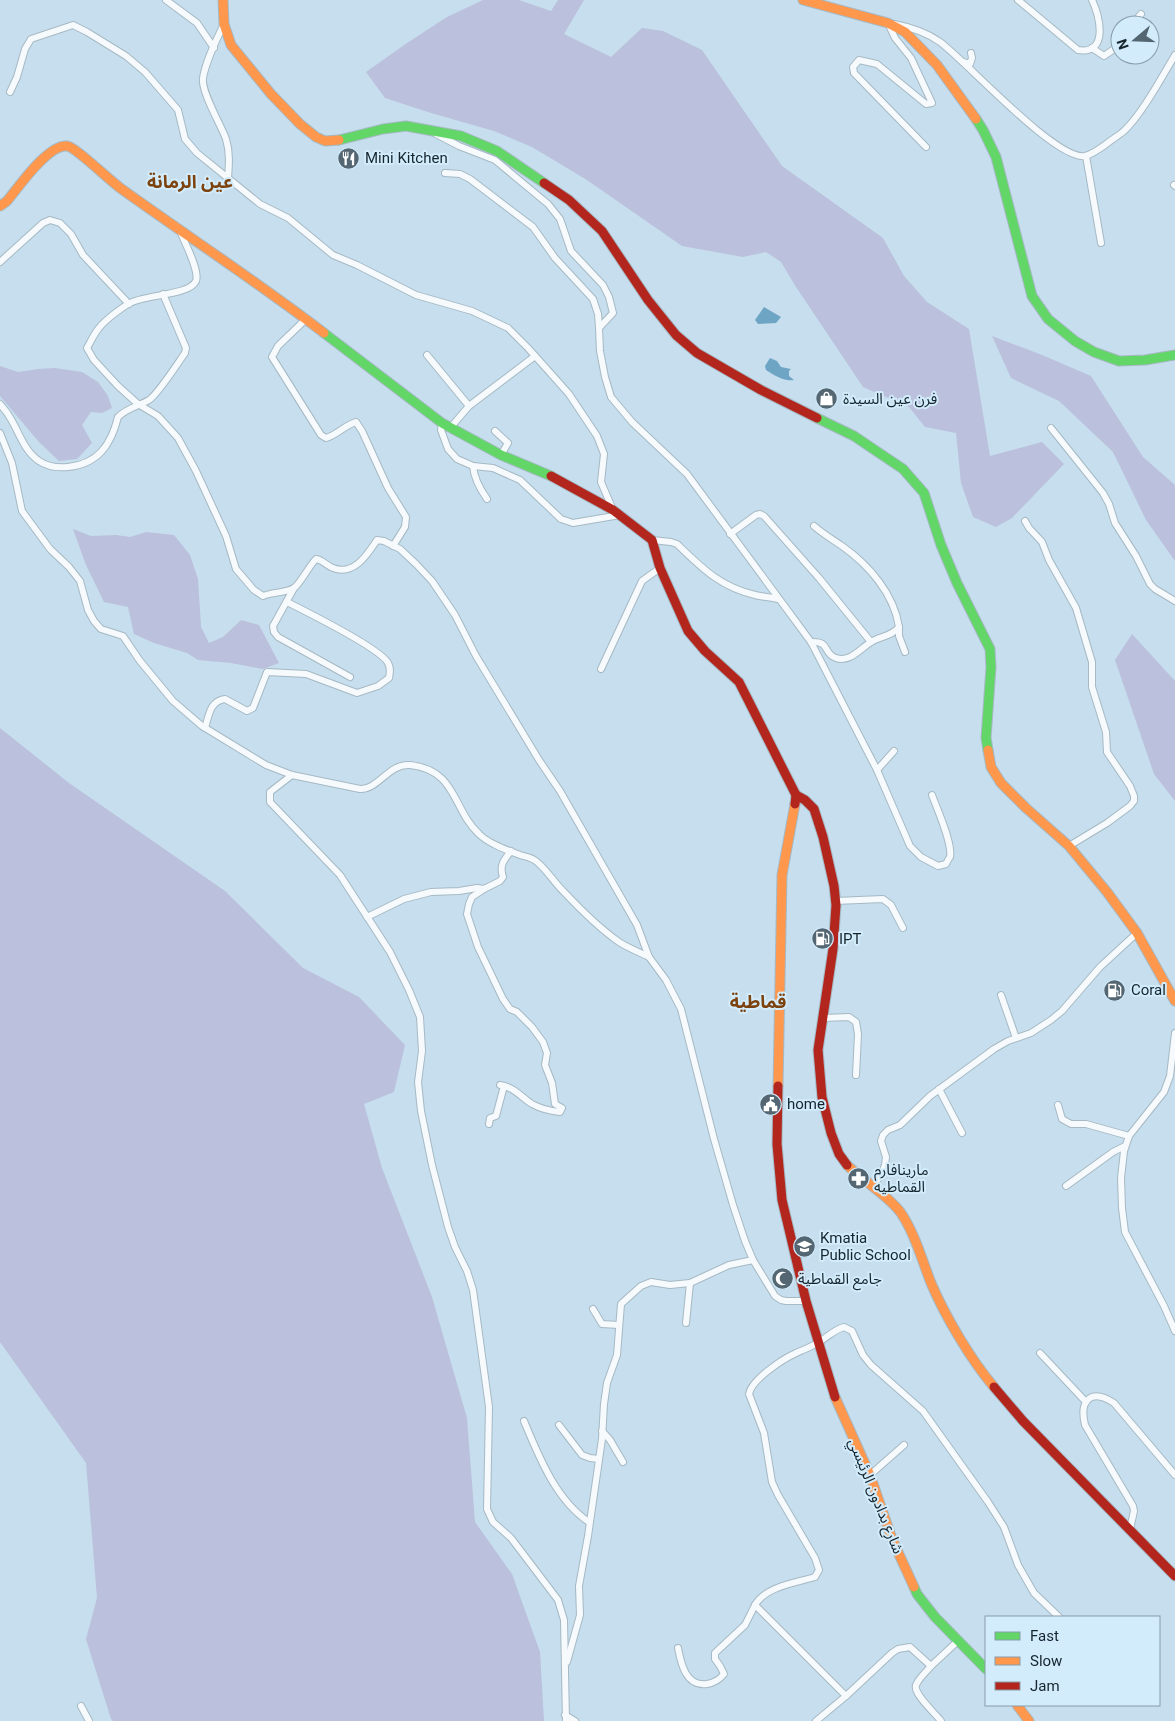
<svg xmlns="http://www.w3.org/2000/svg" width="1175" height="1721" font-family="Roboto,'Noto Sans Arabic',sans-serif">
  <rect width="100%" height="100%" fill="#c6deed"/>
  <g fill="#bbc0dc">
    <polygon points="483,0 519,0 551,11 558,0 584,0 564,34 611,57 642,28 663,31 702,50 782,166 883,238 904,276 927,302 969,329 990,456 1042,442 1064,464 1012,518 996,527 973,517 961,483 956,433 925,427 909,407 863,387 796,287 781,262 766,252 743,257 682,246 587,180 532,147 494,131 431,113 385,98 366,72 407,43 447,17"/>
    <polygon points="992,336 1042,355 1091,376 1143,457 1175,485 1175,561 1146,520 1113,452 1059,401 1011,378"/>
    <polygon points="0,366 18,372 38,369 55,368 82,372 98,382 108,396 112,408 102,413 91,412 82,425 92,443 77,459 59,461 39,442 0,396"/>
    <polygon points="73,529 91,536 116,535 130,537 146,532 174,535 190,555 198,579 201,627 209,643 223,637 241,620 259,625 279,663 263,669 231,663 198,660 187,653 154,643 134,634 128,607 104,602 86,565"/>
    <polygon points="1132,634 1175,681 1175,801 1154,774 1115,660"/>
    <polygon points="0,728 69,783 225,891 303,968 359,997 405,1045 394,1092 364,1104 382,1168 432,1297 467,1418 475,1522 512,1574 540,1652 544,1721 113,1721 111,1719 86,1639 97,1598 86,1463 0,1342"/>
  </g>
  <g fill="#6fa5c4">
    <polygon points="764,307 781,317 776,323 758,324 755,320"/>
    <path d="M 770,358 L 777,361 L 781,367 L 791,369 L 789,371 L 789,376 L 794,380 C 784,382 774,375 766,370 L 765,366 Z"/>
  </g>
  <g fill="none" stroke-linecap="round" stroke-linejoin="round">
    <defs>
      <g id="street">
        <polyline points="166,0 197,23 214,48"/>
        <path d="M 1018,0 L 1078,50 C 1109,55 1100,16 1092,0"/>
        <polyline points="888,23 895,38 911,58 932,103 926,104 877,64 859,60 853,67 854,73 926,147"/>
        <path d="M 224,24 C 216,41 206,60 203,78 C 201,92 221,125 226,139 C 230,152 229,165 228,178"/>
        <path d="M 894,24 C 910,27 926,32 940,42 C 966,61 1056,161 1085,156 C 1093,154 1099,149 1105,145 C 1111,140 1118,136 1124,131 C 1142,114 1162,77 1175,55"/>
        <polyline points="1132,25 1141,14"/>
        <polyline points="1092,48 1104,56 1114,49 1120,41"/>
        <polyline points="963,62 970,64 972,58 971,53"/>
        <polyline points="10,92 17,77 25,49 31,39 73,25 87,32 126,56 145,72 178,110 185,139 197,153 260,204 288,218 333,255 357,265 416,295 472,311 508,328 528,348 569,394 597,436 604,454 601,482 613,510"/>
        <path d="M 436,134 L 459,146 L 495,160 L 548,204 L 560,219 L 571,251 L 603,285 L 609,297 L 613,313 L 599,328 L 600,351 L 605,377 L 611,397 L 632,422 L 687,474 L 811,642 L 877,770 L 910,846 L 921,857 L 938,866 L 946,864 C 946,864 949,858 950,857 C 953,844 937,809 932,795"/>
        <polyline points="1086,156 1101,243"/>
        <polyline points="445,173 460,174 470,179 533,227 555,258 593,299 598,314 599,328"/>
        <polyline points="1174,185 1175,186"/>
        <path d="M 180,231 C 184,241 200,271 196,281 C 189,296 144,294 128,304 C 119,310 106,319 99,328 C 94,334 91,341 87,348 L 94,360 L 118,386 L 138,404 L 158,416 L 178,438 L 196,471 L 226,536 L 236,569 L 254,590 L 263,596 C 272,592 286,593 294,588 C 300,584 309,566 316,559 C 323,560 327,566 333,568 C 354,576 367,555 377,540 L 384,541 L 400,549 L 416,564 L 432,581 L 455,615 L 476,656 L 539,760 L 560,791 L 637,925 L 649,957 L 666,980 L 681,1009 L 714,1139 L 733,1205 L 745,1241 L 753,1260 L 775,1296 L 781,1300 L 786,1301 L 806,1301"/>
        <polyline points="0,262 43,223 50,220 60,223 71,234 83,255 129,304"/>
        <path d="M 306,319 L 278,346 L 272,357 L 321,435 L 326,438 C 337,435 345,425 356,422 L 362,431 L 388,488 L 406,517 L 405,527 L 393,546"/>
        <polyline points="427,355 469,406"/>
        <path d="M 0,404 C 3,408 7,412 9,416 C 19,431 23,450 39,461 C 48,467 58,468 68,467 C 98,464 111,445 118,417 C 127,408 139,406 149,400 C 158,394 178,363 185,353 L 186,348 L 163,294"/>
        <polyline points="442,423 441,430 448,449 457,459 473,466 493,468 520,480 561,519 573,523 620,515"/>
        <polyline points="451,427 469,406 535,356"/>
        <polyline points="1051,428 1103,493 1109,504 1115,523 1136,556 1150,584 1155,589 1175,601"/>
        <polyline points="495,431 508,443 501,455"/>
        <path d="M 0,433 L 12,463 L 22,511 L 50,549 L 69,567 L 80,581 L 88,610 L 94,621 L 101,629 L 123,636 L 140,661 L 173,701 L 202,726 L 266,765 L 292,775 L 360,789 C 378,790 389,763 410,765 C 457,770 452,809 479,834 C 489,844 507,850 520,855 C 526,857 532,857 537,862 C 548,871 555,884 565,893 C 581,910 599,928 619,942 C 628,948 639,952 649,957"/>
        <path d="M 473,466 C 474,479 480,489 487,499"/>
        <polyline points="1025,521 1029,528 1042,542 1049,560 1076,608 1092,662 1092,687 1106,732 1107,752 1130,786 1134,796 1134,801 1130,806 1107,823 1069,846"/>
        <polyline points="730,534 756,515 760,514 764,516 819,578 871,642"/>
        <path d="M 652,540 L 671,542 L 677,544 C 702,568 720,587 755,595 C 763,597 770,597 778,599"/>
        <polyline points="294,588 273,626 274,632 278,637 350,677"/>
        <polyline points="899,627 899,636 905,652"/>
        <path d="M 811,642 C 831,641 822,653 836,658 C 850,663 861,648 871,642 C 880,636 891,637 899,627 C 894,594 869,565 842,546 C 832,539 823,534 814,526"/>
        <polyline points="601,669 642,581 660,568"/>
        <path d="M 205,728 C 209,715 210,701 225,699 L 247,711 L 253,708 L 267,672 L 306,674 L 357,693 L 378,686 L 389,678 C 390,672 391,668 388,663 C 381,649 305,611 287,602"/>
        <polyline points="877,770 894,751"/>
        <polyline points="292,775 270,792 270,802 340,875 390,952 409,990 420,1017 422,1051 418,1082 421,1111 432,1165 448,1227 455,1247 467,1271 473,1290 489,1407 487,1509 493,1522 511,1538 558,1600 564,1620 566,1721"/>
        <path d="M 484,889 L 472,897 L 469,904 L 467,914 L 478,947 L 503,999 L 510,1009 L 517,1012 L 532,1027 L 543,1042 L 547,1053 L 545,1065 L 552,1083 L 555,1104 L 562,1108 L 560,1112 C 550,1111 541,1109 532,1104 C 521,1097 514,1087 500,1085"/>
        <polyline points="835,901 883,899 891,905 903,928"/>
        <path d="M 367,917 L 404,899 L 431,892 L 459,891 L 477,888 L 484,889 L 500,881 L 503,877 C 499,865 504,860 511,851"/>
        <polyline points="1001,995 1016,1038"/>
        <polyline points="823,1018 849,1017 856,1022 858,1034 856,1075"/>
        <polyline points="1175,1033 1170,1076 1164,1092 1129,1136 1124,1151 1121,1178 1122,1208 1125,1232 1164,1306 1175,1331"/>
        <polyline points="939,1089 962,1133"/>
        <polyline points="1058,1105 1062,1119 1071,1124 1086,1124 1129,1136"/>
        <polyline points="489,1124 490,1118 496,1116 504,1086"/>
        <polyline points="1066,1186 1113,1152 1125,1146"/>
        <polyline points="872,1187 881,1175 885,1165 886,1157 881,1141 883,1135 888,1130 900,1125 930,1096 994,1049 1008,1041 1031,1033 1051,1020 1062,1011 1100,967 1137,933"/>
        <polyline points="593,1309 602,1324 619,1325"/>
        <polyline points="686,1323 690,1283"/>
        <polyline points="1040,1353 1086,1402"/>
        <path d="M 524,1421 C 539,1457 556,1500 589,1522"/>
        <polyline points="559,1425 582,1455 590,1458 599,1459"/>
        <polyline points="602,1431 610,1440 623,1462"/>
        <polyline points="870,1475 904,1445"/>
        <path d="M 1130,1529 L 1134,1511 L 1133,1506 L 1085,1425 C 1079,1400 1091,1388 1114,1403 L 1175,1475"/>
        <path d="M 678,1648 C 681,1664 686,1687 707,1684 C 714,1683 720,1679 724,1674 L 720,1666 L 715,1659 L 715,1653 L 745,1625 L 755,1605"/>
        <polyline points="567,1662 580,1615 579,1586 588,1536 602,1439 604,1404 607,1383 617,1355 621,1304 641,1286 651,1282 670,1285 690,1283 729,1265 753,1260"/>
        <path d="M 931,1666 C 926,1672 919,1678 916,1685 C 913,1694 936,1714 941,1721"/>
        <path d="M 846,1696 L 755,1605 C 766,1586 796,1583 815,1577 L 819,1570 L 815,1558 L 778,1495 L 772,1482 L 764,1433 L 749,1394 C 752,1379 783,1359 796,1353 C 803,1350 811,1347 817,1343 C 827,1338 833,1330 844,1327 L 852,1331 L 863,1355 L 871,1365 L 923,1411 L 988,1502 L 1004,1527 L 1018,1565 L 1034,1593 L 1059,1617"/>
        <polyline points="81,1706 89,1721"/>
        <polyline points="565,1715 575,1721"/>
        <polyline points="816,1721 846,1696 892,1653 898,1649 910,1647 931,1666 959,1640"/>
      </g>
      <g id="fast">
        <polyline points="976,119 983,130 996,157 1032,296 1048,319 1075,341 1094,352 1119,361 1145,360 1175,355"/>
        <polyline points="339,140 383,129 406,126 461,136 497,151 544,183"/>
        <polyline points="324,333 442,423 501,455 551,476"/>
        <polyline points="817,418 854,436 903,469 924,493 941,545 957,583 990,649 991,667 986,738 988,750"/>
        <polyline points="914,1587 917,1594 935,1617 986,1669"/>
      </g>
      <g id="slow">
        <polyline points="223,0 224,24 231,45 271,94 300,124 316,137 325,141 339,140"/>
        <polyline points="803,0 888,23 905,32 937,65 976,119"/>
        <path d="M 0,206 L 7,201 C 18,188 48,144 67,146 C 76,147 112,183 123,190 C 190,238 259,283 324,333"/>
        <polyline points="988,750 991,767 1001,783 1026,808 1069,846 1107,892 1137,933 1175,1001"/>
        <polyline points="778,1086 782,875 795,804"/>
        <path d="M 847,1165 C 862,1180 889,1196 901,1213 C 915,1234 922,1260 931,1283 C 945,1316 971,1360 994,1387"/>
        <polyline points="835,1397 870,1475 892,1539 914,1587"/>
        <polyline points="1017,1705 1029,1721"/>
      </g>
      <g id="jam">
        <polyline points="544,183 569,200 602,231 648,300 676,335 697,353 761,390 817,418"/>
        <polyline points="551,476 613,510 652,540 660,568 688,631 705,651 739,682 796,795 795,804"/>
        <polyline points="796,795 805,800 814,809 823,837 834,886 836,905 833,949 818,1050 822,1097 831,1133 839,1154 847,1165"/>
        <polyline points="778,1086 777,1144 782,1200 806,1301 835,1397"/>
        <polyline points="994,1387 1023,1421 1175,1576"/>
      </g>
    </defs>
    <use href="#street" stroke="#a6b9c4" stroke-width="8"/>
    <use href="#fast" stroke="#a6b9c4" stroke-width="11"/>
    <use href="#slow" stroke="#a6b9c4" stroke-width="11"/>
    <use href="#jam" stroke="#a6b9c4" stroke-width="11"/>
    <use href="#street" stroke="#f6fafc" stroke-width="6"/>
    <use href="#fast" stroke="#63d668" stroke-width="9"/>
    <use href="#slow" stroke="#ff974d" stroke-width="9"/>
    <use href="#jam" stroke="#b3261e" stroke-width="9"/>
  </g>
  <defs>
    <symbol id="restaurant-disc" viewBox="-11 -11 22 22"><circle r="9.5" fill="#536671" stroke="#d3ecfc"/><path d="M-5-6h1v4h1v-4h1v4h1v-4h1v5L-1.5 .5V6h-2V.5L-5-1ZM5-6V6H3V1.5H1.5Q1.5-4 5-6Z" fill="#fff"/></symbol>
    <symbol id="shop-disc" viewBox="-11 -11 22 22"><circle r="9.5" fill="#536671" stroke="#d3ecfc"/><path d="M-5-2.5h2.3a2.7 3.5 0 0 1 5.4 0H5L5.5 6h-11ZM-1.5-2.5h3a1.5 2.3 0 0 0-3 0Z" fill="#fff"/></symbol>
    <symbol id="fuel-disc" viewBox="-11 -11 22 22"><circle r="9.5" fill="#536671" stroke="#d3ecfc"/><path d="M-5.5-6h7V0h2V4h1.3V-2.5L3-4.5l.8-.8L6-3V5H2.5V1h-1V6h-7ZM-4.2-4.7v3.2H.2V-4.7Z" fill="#fff"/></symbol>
    <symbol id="civic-disc" viewBox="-11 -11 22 22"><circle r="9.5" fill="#536671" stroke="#d3ecfc"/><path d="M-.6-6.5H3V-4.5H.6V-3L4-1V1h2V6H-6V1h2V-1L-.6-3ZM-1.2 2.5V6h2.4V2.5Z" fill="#fff"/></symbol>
    <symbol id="pharmacy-disc" viewBox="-11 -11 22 22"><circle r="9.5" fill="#536671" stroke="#d3ecfc"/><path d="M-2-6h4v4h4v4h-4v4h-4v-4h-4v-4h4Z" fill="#fff"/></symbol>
    <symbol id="school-disc" viewBox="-11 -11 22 22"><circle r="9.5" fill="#536671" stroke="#d3ecfc"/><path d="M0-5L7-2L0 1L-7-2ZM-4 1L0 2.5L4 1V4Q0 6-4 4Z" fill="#fff"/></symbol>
    <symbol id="mosque-disc" viewBox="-11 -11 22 22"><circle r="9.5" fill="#536671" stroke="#d3ecfc"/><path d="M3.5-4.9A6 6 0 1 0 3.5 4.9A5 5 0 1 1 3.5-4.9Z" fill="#fff"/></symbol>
  </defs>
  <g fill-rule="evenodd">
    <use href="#restaurant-disc" x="336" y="146" width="25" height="25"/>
    <use href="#shop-disc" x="814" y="386" width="25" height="25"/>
    <use href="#fuel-disc" x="810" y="926" width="25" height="25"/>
    <use href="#fuel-disc" x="1102" y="978" width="25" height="25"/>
    <use href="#civic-disc" x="758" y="1092" width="25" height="25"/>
    <use href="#pharmacy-disc" x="846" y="1166" width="25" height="25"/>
    <use href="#school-disc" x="792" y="1234" width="25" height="25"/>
    <use href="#mosque-disc" x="770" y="1266" width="25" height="25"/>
  </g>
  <g text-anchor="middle" stroke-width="4" stroke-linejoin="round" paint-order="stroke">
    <g font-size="15" fill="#15252e" stroke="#d3ecfc" text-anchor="start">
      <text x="365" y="163">Mini Kitchen</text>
      <text x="843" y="404">فرن عين السيدة</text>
      <text x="839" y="944">IPT</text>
      <text x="1131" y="995">Coral</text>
      <text x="787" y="1109">home</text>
      <text x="874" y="1175">مارينافارم<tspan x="874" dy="17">القماطيه</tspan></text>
      <text x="820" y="1243">Kmatia<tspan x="820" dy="17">Public School</tspan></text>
      <text x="798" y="1284">جامع القماطية</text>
    </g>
    <g font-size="15" fill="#15252e" stroke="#d3ecfc">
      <text transform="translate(876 1496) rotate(68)" y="5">شارع بدادون الرئيسي</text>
    </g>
    <g font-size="18" font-weight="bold" fill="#7c430f" stroke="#d3ecfc">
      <text x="190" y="188">عين الرمانة</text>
      <text x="758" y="1008">قماطية</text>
    </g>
  </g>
  <rect x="985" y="1616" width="175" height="90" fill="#d3ecfc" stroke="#879caa"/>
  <rect x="995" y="1632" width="25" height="8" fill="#63d668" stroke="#879caa"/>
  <text x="1030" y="1641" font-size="15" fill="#15252e">Fast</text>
  <rect x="995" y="1657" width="25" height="8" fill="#ff974d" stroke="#879caa"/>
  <text x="1030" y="1666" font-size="15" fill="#15252e">Slow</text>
  <rect x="995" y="1682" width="25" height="8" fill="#b3261e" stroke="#879caa"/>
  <text x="1030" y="1691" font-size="15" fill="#15252e">Jam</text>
  <g transform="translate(1135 40) rotate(251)"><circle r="24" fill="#d3ecfc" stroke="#879caa"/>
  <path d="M0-4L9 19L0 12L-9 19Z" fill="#536671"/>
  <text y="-8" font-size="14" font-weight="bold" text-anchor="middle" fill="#15252e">N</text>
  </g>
</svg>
